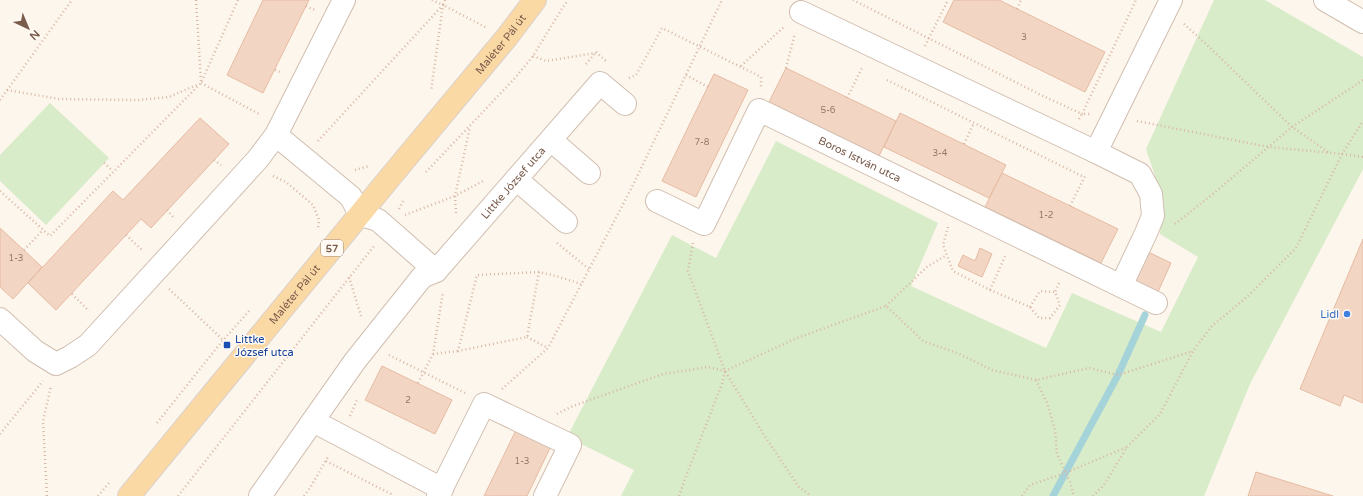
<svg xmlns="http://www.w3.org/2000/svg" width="1363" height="496" font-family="'Varela Round',sans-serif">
  <rect width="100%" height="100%" fill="#fdf6ec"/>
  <g fill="#d8ecc9">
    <polygon points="1214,0 1265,0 1363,57 1363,169 1250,384 1204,496 621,496 634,470 567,437 672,235 716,258 776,141 938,223 911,286 1046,348 1072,293 1161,332 1198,257 1160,234 1163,200 1146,149"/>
    <polygon points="50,103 109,158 46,225 0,181 0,155"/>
  </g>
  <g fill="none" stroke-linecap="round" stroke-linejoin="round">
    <polyline stroke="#a5d3da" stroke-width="7" points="1053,496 1118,375 1145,315"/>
  </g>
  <g fill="#f3d5c3" stroke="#e6bba3">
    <polygon points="263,0 309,0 263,93 227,75"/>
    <polygon points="954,0 999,0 1105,52 1085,92 943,22"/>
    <polygon points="786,68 896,121 879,156 769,102"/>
    <polygon points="714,74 748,90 696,197 662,181"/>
    <polygon points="900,113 1006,165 989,198 884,147"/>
    <polygon points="200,118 229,144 151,228 141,219 56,310 28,283 113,191 123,200"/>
    <polygon points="1002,173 1118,229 1101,263 985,207"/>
    <polygon points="0,228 42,267 13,299 0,287"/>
    <polygon points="1363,239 1363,403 1344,395 1340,406 1300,389"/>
    <polygon points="980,248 992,254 982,277 958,266 963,255 975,261"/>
    <polygon points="1144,250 1171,263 1157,294 1129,280"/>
    <polygon points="382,366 452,400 435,434 365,400"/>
    <polygon points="516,430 551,446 527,496 484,496"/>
    <polygon points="1256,472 1333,496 1248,496"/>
  </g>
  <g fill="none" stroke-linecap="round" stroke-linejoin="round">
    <defs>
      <g id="minor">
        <polyline points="1325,0 1363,22"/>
        <polyline points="801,12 1096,152 1171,0"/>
        <polyline points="276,135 351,197 360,215 378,220 436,271"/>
        <polyline points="551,140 589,173"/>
        <polyline points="1096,152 1140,174 1151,194 1153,216 1146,233 1121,286"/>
        <polyline points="516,179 566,222"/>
        <path id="s1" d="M 657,201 L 704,224 L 759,110 L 1156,303"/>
        <polyline points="0,319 35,351 56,364 70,357 88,345 257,160 276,135 344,0"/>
        <polyline points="313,421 442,489"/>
        <path id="s2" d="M 260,496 L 355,361 L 422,277 L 436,271 L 600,83 L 625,104"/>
        <polyline points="438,496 484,404 570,445 545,496"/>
      </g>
      <g id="major">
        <path id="s3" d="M 129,496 L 392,175 L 507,37 L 535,0"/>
      </g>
    </defs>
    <use href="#minor" stroke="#d1beb0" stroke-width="24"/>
    <use href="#major" stroke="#dad1cd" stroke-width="24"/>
    <g stroke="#d9b8a5" stroke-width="2.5" stroke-dasharray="1 3" stroke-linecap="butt">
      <polyline points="196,0 201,81"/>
      <polyline points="432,0 443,5"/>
      <polyline points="445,0 443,5 487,28"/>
      <polyline points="853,0 1041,95 1082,114 1136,0"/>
      <polyline points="306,6 315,10"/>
      <polyline points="1017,9 1021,0"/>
      <polyline points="1184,24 1205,43 1292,127 1328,152"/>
      <polyline points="925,46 948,0"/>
      <polyline points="596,52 606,61"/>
      <polyline points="533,56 546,61 596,53"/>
      <polyline points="586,64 596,52"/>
      <polyline points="741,66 784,27"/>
      <polyline points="786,68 795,33"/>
      <polyline points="275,70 282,73"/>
      <polyline points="686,75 708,87"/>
      <polyline points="629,78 636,75 662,28 761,77 761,89"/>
      <polyline points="887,80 1084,177"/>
      <polyline points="201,83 261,115"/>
      <polyline points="7,90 59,99 138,100 169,97 199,84"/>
      <polyline points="847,98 862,68"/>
      <polyline points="0,100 72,0"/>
      <polyline points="1079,119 1082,114 1090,114"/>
      <polyline points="1137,121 1269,147 1342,154 1363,157"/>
      <polyline points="318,141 443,5 431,91"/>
      <polyline points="964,144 974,123"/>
      <polyline points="214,160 221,165"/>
      <polyline points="104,163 113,171"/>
      <polyline points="355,170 369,166"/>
      <polyline points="426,172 515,78 533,56 563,7 568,0"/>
      <polyline points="273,176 286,182 313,205 319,220 318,229"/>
      <polyline points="0,191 50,236 201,83 238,0"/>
      <polyline points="1070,206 1085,176"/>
      <polyline points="399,209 404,199"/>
      <polyline points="167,210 174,218"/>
      <polyline points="456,213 455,196 470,127"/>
      <polyline points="405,215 455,196 483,181"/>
      <polyline points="1175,224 1214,193 1292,127 1363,80"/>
      <polyline points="948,227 943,245 953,271 990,290 1030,307 1039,318 1050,318 1060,305 1055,292 1060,281"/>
      <polyline points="126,235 143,251"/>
      <polyline points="557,243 589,269"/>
      <polyline points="693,243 688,271 725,371 764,435 799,487 810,495"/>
      <polyline points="24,250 43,230"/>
      <polyline points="539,272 477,275 458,351 527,337 539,272 556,276 581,284"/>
      <polyline points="349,277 361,316"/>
      <polyline points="169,289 223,340"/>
      <polyline points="990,290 1006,254"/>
      <polyline points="72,294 89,311"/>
      <polyline points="886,306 928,266 947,255"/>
      <polyline points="1030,307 1040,291 1055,292"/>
      <polyline points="527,337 548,348"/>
      <polyline points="433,354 458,351"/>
      <polyline points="389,355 465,393"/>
      <polyline points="1036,380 1047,403 1055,430 1057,454 1070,482 1074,496"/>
      <polyline points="418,383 433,354 443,292"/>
      <polyline points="502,389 548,348 631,189 722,0"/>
      <polyline points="557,414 573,406 663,374 708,367 725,371 797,338 886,306 923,341 957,353 992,370 1036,380 1089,368 1118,375 1193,351"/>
      <polyline points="350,416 357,400"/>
      <polyline points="157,423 219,345 249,311"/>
      <polyline points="0,434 43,381"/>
      <polyline points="326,461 391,494 392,496"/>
      <polyline points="47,496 43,421 51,386"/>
      <polyline points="98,496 109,483"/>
      <polyline points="178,496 374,246"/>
      <polyline points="304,496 310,488 329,455"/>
      <polyline points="679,496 688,471 722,384 725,371"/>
      <polyline points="1022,496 1030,485 1065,473 1127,447"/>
      <polyline points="1093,496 1104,485 1127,447 1160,414 1193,351 1212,326 1248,296 1296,248 1342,154 1363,121"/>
    </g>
    <use href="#minor" stroke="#fff" stroke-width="22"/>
    <use href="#major" stroke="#fbd9a5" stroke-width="22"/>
  </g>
  <circle fill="#3f7fe0" stroke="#fffaf3" stroke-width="1.5" cx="1347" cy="314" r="4"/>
  <rect fill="#1a4fb4" stroke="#fffaf3" stroke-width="1.5" x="223" y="341" width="8" height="8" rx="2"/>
  <g text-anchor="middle" stroke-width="3" stroke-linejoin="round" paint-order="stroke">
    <g font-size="9" fill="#987a6a">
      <text x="1024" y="40">3</text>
      <text x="828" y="113">5-6</text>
      <text x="702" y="145">7-8</text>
      <text x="940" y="156">3-4</text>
      <text x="1046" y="218">1-2</text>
      <text x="16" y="261">1-3</text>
      <text x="408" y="403">2</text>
      <text x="522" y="464">1-3</text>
    </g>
    <rect fill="#fffaf3" stroke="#a28b7f" stroke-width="1" x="321" y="240" width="22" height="16" rx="3"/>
    <g font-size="10" font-weight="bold" fill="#7a5c4d">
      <text x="332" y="252">57</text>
    </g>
    <g font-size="11" fill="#7a5c4d" stroke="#fffaf3">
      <text dy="4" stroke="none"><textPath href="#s3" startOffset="585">Maléter Pál út</textPath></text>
      <text dy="4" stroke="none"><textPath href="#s1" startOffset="291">Boros István utca</textPath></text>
      <text dy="4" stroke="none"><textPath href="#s2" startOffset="405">Littke József utca</textPath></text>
      <text dy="4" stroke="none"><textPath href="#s3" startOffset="261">Maléter Pál út</textPath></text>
    </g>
    <g font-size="11" fill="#366cbe" stroke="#fffaf3" text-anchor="end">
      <text x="1339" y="318">Lidl</text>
    </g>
    <g font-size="11" fill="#164399" stroke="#fffaf3" text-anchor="start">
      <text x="235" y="343">Littke<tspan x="235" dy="13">József utca</tspan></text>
    </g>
  </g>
  <g transform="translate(28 28) rotate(136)" stroke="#fffaf3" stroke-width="3" paint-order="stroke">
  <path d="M0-3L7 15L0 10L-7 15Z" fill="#7a5c4d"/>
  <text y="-6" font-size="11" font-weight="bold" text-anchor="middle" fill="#7a5c4d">N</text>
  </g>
</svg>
